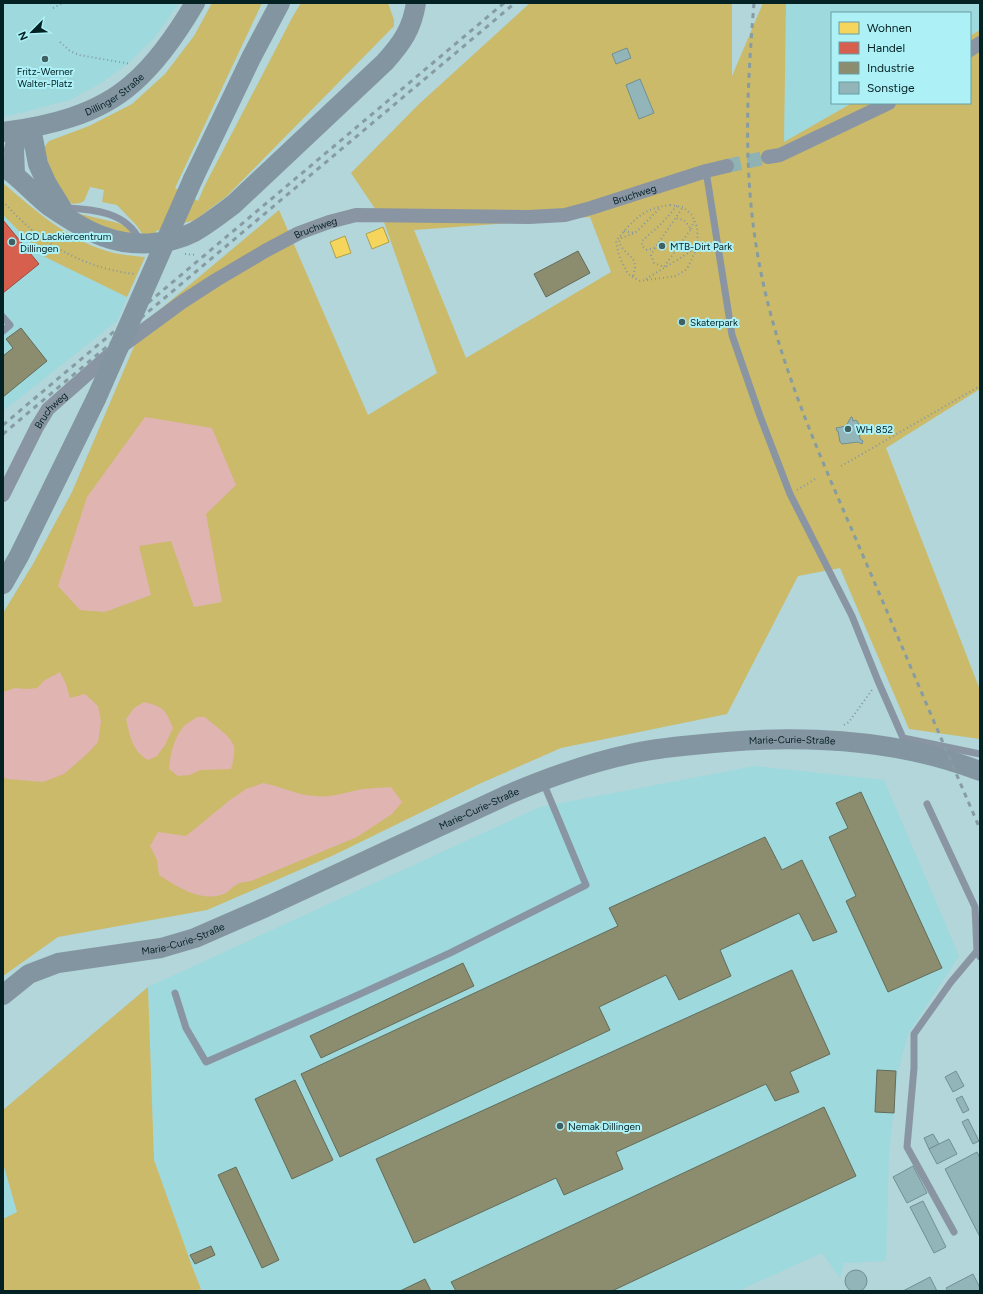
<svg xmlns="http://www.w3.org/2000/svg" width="983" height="1294" font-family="Figtree,sans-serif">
  <rect width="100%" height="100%" fill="#b2d6d9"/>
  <g fill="#9ed9de">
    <polygon points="3,3 179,3 154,38 126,65 103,82 70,100 12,115 3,116"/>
    <polygon points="786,3 980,3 980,30 970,36 970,13 832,13 832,103 852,103 784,142"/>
    <polygon points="3,215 45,257 127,297 117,321 3,411"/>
    <polygon points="755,766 884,780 959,956 908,1034 898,1071 889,1153 886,1261 844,1263 840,1278 822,1253 738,1291 221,1291 201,1289 193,1269 154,1160 148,987 540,807"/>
    <polygon points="3,1163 17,1212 3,1219"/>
  </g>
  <g fill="#caba6a" fill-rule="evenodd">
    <polygon points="212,3 262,3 175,188 198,201 205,185 293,16 301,3 388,3 394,20 394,26 227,196 195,220 156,231 154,237 143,235 137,226 117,205 102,202 104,190 90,187 84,201 80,203 73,204 62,198 43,149 49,141 89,126 132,104 165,74 194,36"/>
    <path d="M 530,3 L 732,3 L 732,76 L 763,3 L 786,3 L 784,142 L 852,103 L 970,103 L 970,36 L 980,30 L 980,389 L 886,448 L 980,690 L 980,739 L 909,729 L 840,568 L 798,576 L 727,714 L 561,748 L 479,784 L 334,855 L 207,910 L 58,937 L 3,976 L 3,613 L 33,564 L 72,492 L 144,323 L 279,210 L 368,415 L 437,373 L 384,222 L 351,173 L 418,105 ZM 590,217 L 611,272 L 466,358 L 414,230 Z"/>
    <path d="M 3,183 C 37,212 70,242 114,253 C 124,255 135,256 145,257 L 127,297 L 45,257 L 3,215 Z"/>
    <polygon points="76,213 118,223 130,229 131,234 117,233"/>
    <polygon points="148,987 154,1160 193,1269 201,1289 195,1291 3,1291 3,1219 17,1212 3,1163 3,1110"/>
  </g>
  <g fill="#e0b4b1">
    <polygon points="145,417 212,428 236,485 206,514 222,602 194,607 171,541 139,546 151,595 105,612 80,610 58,586 87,497"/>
    <polygon points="60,672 66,684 70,698 85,694 98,706 101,721 98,742 88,753 64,774 43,782 7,779 3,777 3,692 15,688 27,689 37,688 45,680"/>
    <path d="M 144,702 C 164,707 165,709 173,728 L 165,745 L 157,756 L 148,760 C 132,751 130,736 126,719 L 134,708 Z"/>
    <path d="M 197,717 L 205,717 C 213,725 232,736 234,747 C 235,754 233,762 231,769 L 200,770 L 190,775 L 178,776 L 169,769 C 170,755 174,737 184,726 C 187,723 193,720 197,717 Z"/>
    <path d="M 263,783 C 281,786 296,795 314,796 C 333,798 345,792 363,789 C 372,788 381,788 391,787 L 402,802 L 392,814 L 357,837 L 251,881 C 246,882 240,882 236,885 C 232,887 229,891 226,893 C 204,904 177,887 159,875 L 157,860 L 150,846 L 158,832 L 186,836 L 230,800 L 246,789 Z"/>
  </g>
  <g fill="#f6d55c" stroke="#ad9f4b">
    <polygon points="383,227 389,242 372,249 366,234"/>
    <polygon points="345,236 351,253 336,258 330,242"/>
  </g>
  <polygon fill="#d6604d" stroke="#974d40" points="3,220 39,264 3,293"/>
  <g fill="#8c8c6e" stroke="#636c58">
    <polygon points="578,251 590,273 546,297 534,274"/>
    <polygon points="21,328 47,361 3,397 3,356 13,348 6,339"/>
    <polygon points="861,792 942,968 888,992 846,901 856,896 829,837 848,828 836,803"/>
    <polygon points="765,837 782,870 802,860 837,932 813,941 799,913 720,950 731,976 679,1000 666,975 599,1007 610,1030 340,1157 301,1074 618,926 609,908"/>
    <polygon points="463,963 474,986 321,1058 310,1036"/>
    <polygon points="792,970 830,1054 790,1072 799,1092 775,1101 766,1084 616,1152 623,1169 564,1195 556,1178 414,1243 376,1159"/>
    <polygon points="877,1070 896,1071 894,1113 875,1112"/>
    <polygon points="295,1080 333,1160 292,1179 255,1099"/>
    <polygon points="824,1107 856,1176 612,1291 456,1291 451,1282"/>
    <polygon points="236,1167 279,1260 262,1268 218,1175"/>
    <polygon points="211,1246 215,1255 195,1264 190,1255"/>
    <polygon points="425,1279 431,1291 400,1291"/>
  </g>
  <g fill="#92b5b9" stroke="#728f92">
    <polygon points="627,48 631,58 616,64 612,54"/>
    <polygon points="640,79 654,113 639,119 626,85"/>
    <polygon points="851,417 852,417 853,421 856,420 858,422 860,439 863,441 862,444 858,442 842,444 840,442 838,431 837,431 836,428 846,426"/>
    <polygon points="956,1071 964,1086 953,1092 945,1077"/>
    <polygon points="962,1096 969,1110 963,1113 956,1099"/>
    <polygon points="968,1119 979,1141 973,1144 962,1122"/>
    <polygon points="933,1134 939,1144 929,1149 924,1138"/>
    <polygon points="949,1139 957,1154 937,1164 929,1149"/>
    <polygon points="977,1152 980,1158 980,1237 945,1169"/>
    <polygon points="913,1166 927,1193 907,1203 893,1177"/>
    <polygon points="923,1201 946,1247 934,1253 910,1207"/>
    <circle cx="856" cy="1281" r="11"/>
    <polygon points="973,1274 980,1288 980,1291 948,1291 946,1288"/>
    <polygon points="930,1277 937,1291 903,1291"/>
  </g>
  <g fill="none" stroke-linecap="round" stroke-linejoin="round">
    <polyline stroke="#8fb2b5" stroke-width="14" stroke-dasharray="14 7" stroke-linecap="butt" points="727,166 768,157"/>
    <g stroke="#8797a0" stroke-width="2" stroke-dasharray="1 3" stroke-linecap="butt">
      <polyline points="53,8 63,3"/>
      <polyline points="60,42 70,51 79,55 131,64"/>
      <path d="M 3,201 C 38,242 80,267 134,274"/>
      <path d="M 670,205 L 683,207 L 692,215 L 697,227 L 698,246 L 687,269 L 676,276 L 640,281 L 628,274 L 619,256 L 616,241 C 633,220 643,208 670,205 Z"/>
      <polyline points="677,206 661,224 642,241 642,246 647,250 655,248 683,207"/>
      <polyline points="691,229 694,221"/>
      <polyline points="624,231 634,233"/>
      <polyline points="655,248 651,255 654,263 664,267 691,229 684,220 675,218"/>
      <polyline points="185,254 196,255"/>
      <path d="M 633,276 C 640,255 626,258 619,242 L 621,238 L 635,233 L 661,207"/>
      <path d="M 646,279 C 655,273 664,268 674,262 C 686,255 693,247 708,245"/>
      <polyline points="841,466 980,386"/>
      <polyline points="797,490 817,478"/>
      <polyline points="844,725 849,722 872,690"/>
    </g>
    <g stroke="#8995a3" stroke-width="7">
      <polyline points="706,171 732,335 760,416 790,494 852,616 878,681 903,738 980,754"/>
      <path d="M 65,208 C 93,209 127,212 140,241"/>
      <polyline points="3,317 10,325 3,331"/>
      <polyline points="927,804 975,907 977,951 980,957"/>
      <polyline points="175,993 186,1028 206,1062 349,999 450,953 586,885 543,782"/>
      <polyline points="954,1232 907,1147 914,1068 914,1034 951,982 977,951"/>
    </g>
    <g stroke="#8995a3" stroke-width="14">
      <polyline points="970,50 980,43"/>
      <polyline points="768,157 780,155 889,103"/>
      <path id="s1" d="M 3,495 L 37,427 L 48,409 L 107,357 L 182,302 L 216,280 L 265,251 L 299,233 L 329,222 L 356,215 L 529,217 L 565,215 L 591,208 L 706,171 L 727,166"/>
    </g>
    <g stroke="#8495a2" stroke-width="20">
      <polyline points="31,128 38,164 47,184 63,210"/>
      <path id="s2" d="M 3,132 C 48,126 97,115 132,84 C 158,62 178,32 195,3"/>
      <path d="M 3,166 C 20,178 33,193 49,206 C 65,217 83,229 102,236 C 130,247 167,246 194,232 C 208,224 221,214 234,204 L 385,62 C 402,43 412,29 416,3"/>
      <polyline points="15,174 14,150 18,130"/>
      <polyline points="193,179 251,58 280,3"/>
      <polyline points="3,584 19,556 96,399"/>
      <path id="s3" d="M 3,995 L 29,974 L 58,963 L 161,948 L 195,938 L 266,907 L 507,795 C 547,778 588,763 630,754 C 651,749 672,747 693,745 C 789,734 889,736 980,771"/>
    </g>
    <g stroke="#879ca2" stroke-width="3" stroke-dasharray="5 5" stroke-linecap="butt">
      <path d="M 754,3 C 747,87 743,168 757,251 C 774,354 817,449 858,544 C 899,639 939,734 980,829"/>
      <polyline points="3,425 504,3"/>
      <polyline points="3,434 515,3"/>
    </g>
    <polyline stroke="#8495a2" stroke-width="20" points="96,399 193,179"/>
  </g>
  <g fill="#416063" stroke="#adf1f7" stroke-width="1.5">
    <circle cx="45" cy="59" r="4"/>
    <circle cx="12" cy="242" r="4"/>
    <circle cx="662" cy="246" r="4"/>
    <circle cx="682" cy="322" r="4"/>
    <circle cx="848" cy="429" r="4"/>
    <circle cx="560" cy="1126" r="4"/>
  </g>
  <g text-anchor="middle" stroke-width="4" stroke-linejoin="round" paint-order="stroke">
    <g font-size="10" fill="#042123" stroke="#adf1f7" text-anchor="start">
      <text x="45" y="75" text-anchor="middle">Fritz-Werner<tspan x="45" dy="12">Walter-Platz</tspan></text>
      <text x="20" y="240">LCD Lackiercentrum<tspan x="20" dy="12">Dillingen</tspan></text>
      <text x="670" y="250">MTB-Dirt Park</text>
      <text x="690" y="326">Skaterpark</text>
      <text x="856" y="433">WH 852</text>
      <text x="568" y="1130">Nemak Dillingen</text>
    </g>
    <g font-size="10" fill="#042123" stroke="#adf1f7">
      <text dy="4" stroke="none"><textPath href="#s2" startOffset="119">Dillinger Straße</textPath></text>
      <text dy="4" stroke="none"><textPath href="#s1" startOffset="746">Bruchweg</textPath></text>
      <text dy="4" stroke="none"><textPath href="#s1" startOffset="422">Bruchweg</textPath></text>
      <text dy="4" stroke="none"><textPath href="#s1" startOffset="98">Bruchweg</textPath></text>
      <text dy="4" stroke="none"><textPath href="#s3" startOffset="840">Marie-Curie-Straße</textPath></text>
      <text dy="4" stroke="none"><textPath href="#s3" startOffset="516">Marie-Curie-Straße</textPath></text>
      <text dy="4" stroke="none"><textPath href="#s3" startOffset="192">Marie-Curie-Straße</textPath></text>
    </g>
  </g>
  <rect width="983" height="1294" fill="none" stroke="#042123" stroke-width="8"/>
  <rect x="831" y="12" width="140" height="92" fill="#adf1f7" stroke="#699ea2"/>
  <rect x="839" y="22" width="20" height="12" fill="#f6d55c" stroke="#699ea2"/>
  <text x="867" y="32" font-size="12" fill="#042123">Wohnen</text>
  <rect x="839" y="42" width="20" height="12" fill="#d6604d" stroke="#699ea2"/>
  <text x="867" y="52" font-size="12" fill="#042123">Handel</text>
  <rect x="839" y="62" width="20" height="12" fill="#8c8c6e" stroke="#699ea2"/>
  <text x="867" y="72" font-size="12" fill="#042123">Industrie</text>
  <rect x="839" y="82" width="20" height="12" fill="#92b5b9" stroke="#699ea2"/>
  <text x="867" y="92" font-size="12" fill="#042123">Sonstige</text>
  <g transform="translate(32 32) rotate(246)" stroke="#adf1f7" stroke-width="3" paint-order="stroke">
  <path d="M0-3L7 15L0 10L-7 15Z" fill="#042123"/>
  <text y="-6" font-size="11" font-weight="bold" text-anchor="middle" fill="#042123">N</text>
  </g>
</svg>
